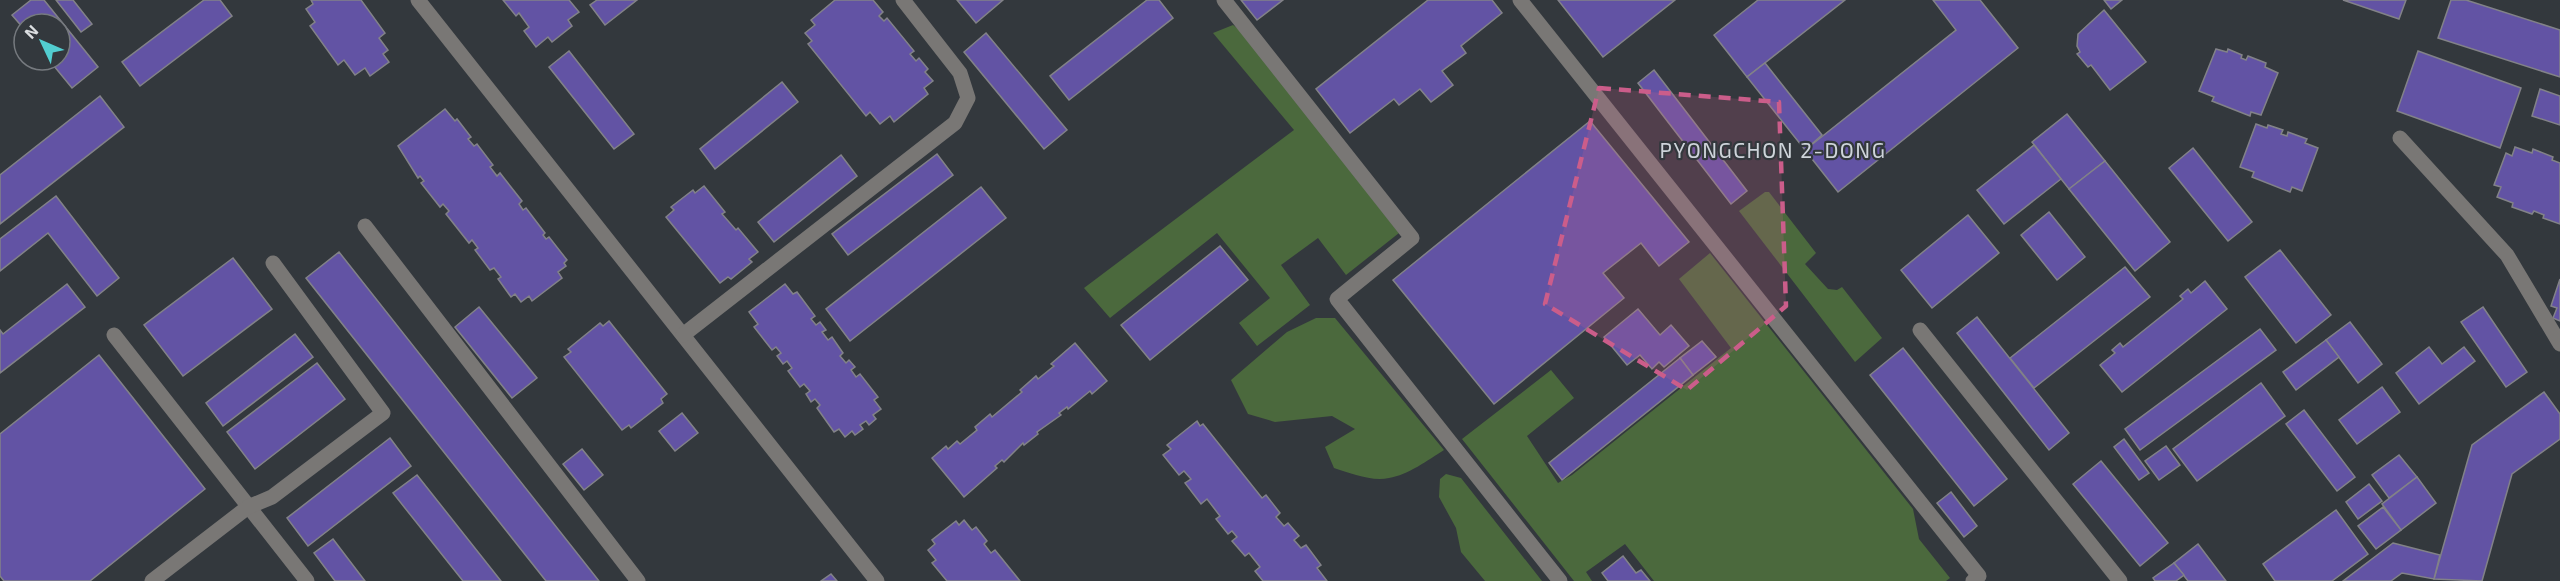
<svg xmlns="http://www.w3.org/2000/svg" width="2560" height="581" font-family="'Exo 2',sans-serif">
  <rect width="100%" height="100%" fill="#33383d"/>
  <g fill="#4b693d">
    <polygon points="1233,25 1241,31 1399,233 1346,275 1318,238 1281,265 1310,305 1257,346 1239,323 1270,298 1217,233 1110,318 1084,288 1294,130 1213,33"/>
    <polygon points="1765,192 1769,192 1816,253 1805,264 1828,289 1837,290 1842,287 1882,338 1855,362 1739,211"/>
    <polygon points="1710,253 1913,509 1919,539 1950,578 1946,581 1654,581 1625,544 1586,572 1592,581 1574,581 1462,439 1551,370 1574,398 1527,436 1558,483 1572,475 1731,348 1679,279"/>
    <path d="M 1316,318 L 1335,318 L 1444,450 C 1428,460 1408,475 1389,478 C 1372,482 1350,473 1334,468 L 1325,447 L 1355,429 L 1332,416 L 1275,422 L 1248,414 L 1231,380 L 1287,332 Z"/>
    <polygon points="1446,474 1461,478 1542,581 1485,581 1461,552 1456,528 1439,497 1440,479"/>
  </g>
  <g fill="#6253a4" stroke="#828288" stroke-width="1.5">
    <polygon points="31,0 44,0 98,67 72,88 49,60 60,60 60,24 24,24 24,29 12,15"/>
    <polygon points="56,0 73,0 92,24 81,32"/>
    <polygon points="204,0 220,0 232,16 140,86 122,62"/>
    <polygon points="311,0 361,0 385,33 379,38 388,50 383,54 389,62 370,76 365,68 355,75 344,60 338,65 310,26 315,22 306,9 313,4"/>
    <polygon points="503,0 569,0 579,12 568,20 572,26 552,42 548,37 536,47 524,31 529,27 519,13 516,16"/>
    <polygon points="597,0 637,0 605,25 590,5"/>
    <polygon points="835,0 873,0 883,12 879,16 884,21 887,18 914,51 910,54 916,61 919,58 928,69 925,72 933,81 924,88 928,94 894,122 890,116 880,124 870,112 866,116 808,44 812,41 805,33 815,25 811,20"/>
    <polygon points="957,0 1003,0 976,23"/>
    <polygon points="1147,0 1159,0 1173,18 1069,100 1050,76"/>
    <polygon points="1241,0 1283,0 1257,20"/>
    <polygon points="1428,0 1492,0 1502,13 1461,46 1466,53 1442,71 1453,85 1431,102 1420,89 1399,105 1394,99 1350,133 1316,89"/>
    <polygon points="1558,0 1675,0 1603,57"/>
    <polygon points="1758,0 1845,0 1747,77 1714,35"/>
    <polygon points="1933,0 1980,0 2018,48 1838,192 1805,150 1956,30"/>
    <polygon points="2104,0 2122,0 2111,9"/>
    <polygon points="2343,0 2406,0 2399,19"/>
    <polygon points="2451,0 2466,0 2560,30 2560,77 2438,38"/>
    <polygon points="2104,10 2146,62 2110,90 2091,65 2088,67 2077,54 2080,52 2077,46 2078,34"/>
    <polygon points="986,33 1067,130 1044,149 964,52"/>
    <polygon points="2216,49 2227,52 2228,49 2242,55 2241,58 2246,60 2248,56 2266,63 2265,67 2278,73 2261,115 2251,112 2250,116 2212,101 2214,97 2199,91"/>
    <polygon points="569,51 634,134 614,149 549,67"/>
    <polygon points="2418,51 2521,88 2500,148 2397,111"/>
    <polygon points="1765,63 1822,135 1805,150 1747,77"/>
    <polygon points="1654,70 1747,191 1731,204 1638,83"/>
    <polygon points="782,82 798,102 715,169 700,149"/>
    <polygon points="2540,89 2560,96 2560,125 2532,116"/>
    <polygon points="100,96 124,127 0,224 0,175"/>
    <polygon points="445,109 455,121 457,119 471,137 468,139 474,146 477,144 493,165 490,167 497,176 500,173 522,201 519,204 523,210 526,208 545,233 543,235 546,239 549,237 567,260 564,263 566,266 558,272 562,278 532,301 529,296 521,302 515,294 511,297 498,279 501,277 494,268 490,270 475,250 478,248 472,240 469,243 446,214 449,211 443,204 440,207 421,183 424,181 420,176 418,178 398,146"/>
    <polygon points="2067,114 2105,161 2069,189 2032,142"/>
    <polygon points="1590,121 1689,242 1659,266 1641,243 1603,273 1624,298 1494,404 1393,280"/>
    <polygon points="2256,124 2267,128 2268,125 2283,130 2281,134 2287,136 2288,132 2307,139 2305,143 2318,148 2302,191 2292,187 2290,192 2252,177 2254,172 2240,167"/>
    <polygon points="2034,145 2061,179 2004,224 1977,190"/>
    <polygon points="2515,147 2532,153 2533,149 2553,157 2552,160 2560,163 2560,224 2543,218 2544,215 2534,211 2532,214 2512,207 2513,203 2497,197 2501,187 2494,185 2506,153 2512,156"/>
    <polygon points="2193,148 2252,222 2228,241 2169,168"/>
    <polygon points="937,154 953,175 848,255 832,234"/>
    <polygon points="841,155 857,176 774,242 758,222"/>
    <polygon points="2105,161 2170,242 2135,271 2069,189"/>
    <polygon points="704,186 725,212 722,214 736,230 738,228 758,252 749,259 752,262 731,279 728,277 720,283 666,217 674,210 671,207 693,190 695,193"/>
    <polygon points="981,187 1006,218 850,341 826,309"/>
    <polygon points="56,196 119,278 97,296 48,233 0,271 0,239"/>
    <polygon points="2049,212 2085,257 2057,280 2021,235"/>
    <polygon points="1968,215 1999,253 1932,308 1901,270"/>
    <polygon points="1220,246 1248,280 1150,360 1121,325"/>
    <polygon points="2280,250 2331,315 2296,343 2245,277"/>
    <polygon points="339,252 599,581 546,581 306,278"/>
    <polygon points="233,258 272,309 183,376 144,325"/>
    <polygon points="2125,267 2150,297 2034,388 2010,358"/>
    <polygon points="2560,279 2560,321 2553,318 2557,308 2551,306"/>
    <polygon points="2205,281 2227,309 2122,392 2100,365 2115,353 2112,350 2120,343 2123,347 2183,299 2180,296 2188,289 2191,293"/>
    <polygon points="67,284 85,307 0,373 0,330 3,334"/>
    <polygon points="785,284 793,294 797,292 815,316 811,319 816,325 820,322 826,330 822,332 828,340 832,337 843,353 840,356 846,363 849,360 855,367 851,370 856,377 860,374 878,397 874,400 881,409 873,415 876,419 869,425 866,421 860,425 863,429 855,435 852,431 845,437 839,429 834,432 817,408 820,405 815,399 811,402 806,394 810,391 804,384 800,387 788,371 792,368 787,361 783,364 777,356 781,353 776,347 772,350 754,327 758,324 749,312"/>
    <polygon points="479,307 537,378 512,398 455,327"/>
    <polygon points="2483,307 2527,372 2506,387 2461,322"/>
    <polygon points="1638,309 1660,335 1671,325 1689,346 1664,367 1659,362 1652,369 1640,355 1627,365 1604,337"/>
    <polygon points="1977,317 2069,433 2049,450 1957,333"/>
    <polygon points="609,321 667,394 661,399 663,403 631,428 629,425 622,430 564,357 571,352 568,349 600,323 603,326"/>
    <polygon points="2350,322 2382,364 2358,383 2326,340"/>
    <polygon points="2260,329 2276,350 2140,450 2125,429"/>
    <polygon points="295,334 313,357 223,426 206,403"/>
    <polygon points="2326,340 2339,357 2296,390 2283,372"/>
    <polygon points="1702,341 1716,357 1693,375 1680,358"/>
    <polygon points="1075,343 1107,381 1092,394 1090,391 1068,409 1067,407 1059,413 1061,415 1037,432 1038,434 1024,445 1023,443 1004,462 1002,460 995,466 997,468 964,497 932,458 946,446 948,449 957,441 960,444 977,430 975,427 990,414 992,417 1022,392 1020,390 1036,376 1038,379 1054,366 1051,364"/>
    <polygon points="2429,347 2442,364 2464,347 2475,361 2419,404 2396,373"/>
    <polygon points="1903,348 2007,479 1974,506 1870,375"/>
    <polygon points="99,355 205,489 90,581 4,581 0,576 0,434"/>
    <polygon points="1680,358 1693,375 1562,480 1549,463"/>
    <polygon points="317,363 345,399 255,469 227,432"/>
    <polygon points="2261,383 2285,416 2197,481 2173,449"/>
    <polygon points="2382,387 2400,412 2357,444 2339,420"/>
    <polygon points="2544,392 2560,414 2560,439 2512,474 2482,581 2434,579 2472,445"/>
    <polygon points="2304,410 2355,477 2337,491 2286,424"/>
    <polygon points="682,413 698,433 675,451 659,431"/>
    <polygon points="1197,421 1200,426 1203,424 1262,498 1266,495 1280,513 1276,517 1284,526 1288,523 1299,536 1294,540 1301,548 1306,545 1321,565 1317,568 1327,581 1263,581 1255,571 1260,567 1249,553 1245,556 1232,541 1237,537 1232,531 1228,534 1216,519 1220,516 1207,499 1201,504 1185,483 1191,479 1184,471 1179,475 1163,455 1171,449 1167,445"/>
    <polygon points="390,438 411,466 308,546 287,518"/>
    <polygon points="2124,439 2149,473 2139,480 2114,447"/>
    <polygon points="2166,446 2180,465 2159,480 2145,461"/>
    <polygon points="582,449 603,475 584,490 563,464"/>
    <polygon points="2399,455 2417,477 2389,498 2372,475"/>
    <polygon points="2101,461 2168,543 2140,566 2073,484"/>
    <polygon points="417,475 501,581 463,581 393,493"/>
    <polygon points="2417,477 2436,503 2401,530 2382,504"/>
    <polygon points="2369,484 2382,501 2358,519 2346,502"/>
    <polygon points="1951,492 1977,526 1964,537 1937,503"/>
    <polygon points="2383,507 2401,530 2376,549 2358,526"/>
    <polygon points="2336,510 2368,554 2332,581 2275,581 2263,564"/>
    <polygon points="964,520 972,530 976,527 987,541 984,544 991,553 995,550 1020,581 947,581 932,563 936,560 928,550 935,544 932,540 956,521 959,525"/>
    <polygon points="333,539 365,581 335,581 314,553"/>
    <polygon points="2393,543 2440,555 2434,579 2402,573 2391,581 2343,581"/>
    <polygon points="2198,544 2226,581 2188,581 2174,563"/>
    <polygon points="1623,556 1636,573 1641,570 1650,581 1608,581 1602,573"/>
    <polygon points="2174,563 2184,575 2176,581 2155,581 2153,578"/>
    <polygon points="831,574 837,581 821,581"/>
  </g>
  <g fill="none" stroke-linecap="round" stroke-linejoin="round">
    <g stroke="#797775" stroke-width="15">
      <polyline points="418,0 877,581"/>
      <polyline points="1224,0 1412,238 1337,299 1560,581"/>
      <polyline points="1520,0 1979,576 1973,581"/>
      <polyline points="2400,138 2507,255 2560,344"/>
      <polyline points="365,226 638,581"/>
      <polyline points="1920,330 2120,581"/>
      <polyline points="114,335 307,581"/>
      <polyline points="683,335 955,123 968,98 960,73 903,0"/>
      <polyline points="152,581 248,507 272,497 383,413 273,263"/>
    </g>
  </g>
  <path fill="#cb5d8a" fill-opacity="0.2" stroke="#cb5d8a" stroke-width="4.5" stroke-dasharray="12 8" stroke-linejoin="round" d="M 1599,88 L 1779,102 L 1786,306 L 1687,390 L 1545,304 Z"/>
  <g text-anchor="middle" stroke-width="4.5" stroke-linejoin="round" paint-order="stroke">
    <g font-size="21" letter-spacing="1.5" fill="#ced4da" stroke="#33383d">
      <text x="1773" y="158">PYONGCHON 2-DONG</text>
    </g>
  </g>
  <g transform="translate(42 42) rotate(314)"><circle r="28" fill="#33383d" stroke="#767a7f" stroke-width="1.5"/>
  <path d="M0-4.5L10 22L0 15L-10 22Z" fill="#52cdd0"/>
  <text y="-9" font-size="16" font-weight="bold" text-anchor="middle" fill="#dbdee1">N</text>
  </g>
</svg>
